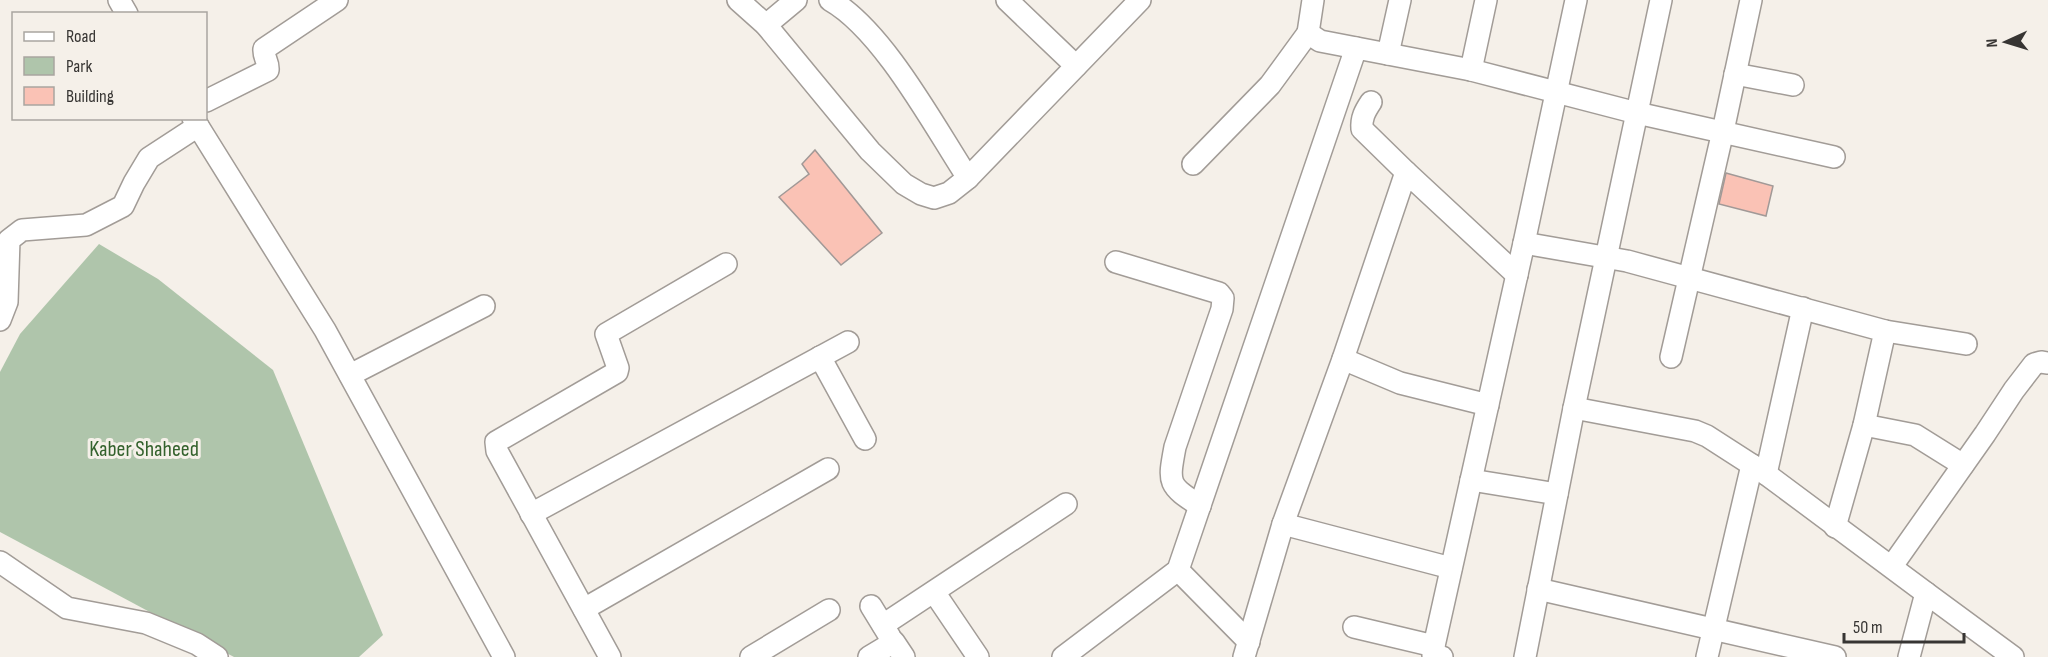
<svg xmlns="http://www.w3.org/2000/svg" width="2048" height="657" font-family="'Sofia Sans Condensed',sans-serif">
  <rect width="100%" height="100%" fill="#f5f0e9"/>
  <polygon fill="#afc5ab" points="99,244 158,279 273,370 383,635 359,657 234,657 0,532 0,372 20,334"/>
  <g fill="#fac2b5" stroke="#a19997" stroke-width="1.5">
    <polygon points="815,150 882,233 841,265 779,197 809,174 802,164"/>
    <polygon points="1726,173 1773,186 1766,216 1719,204"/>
  </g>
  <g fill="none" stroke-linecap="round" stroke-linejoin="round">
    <defs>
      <g id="minor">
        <polyline points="119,0 127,14"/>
        <polyline points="738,0 766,25 870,151 904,184 921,194 934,198 949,193 968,178 1140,0"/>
        <path d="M 830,0 C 883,30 934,126 968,178"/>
        <polyline points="1007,0 1076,66"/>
        <polyline points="1313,0 1308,33 1320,41 1471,70 1637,113 1834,157"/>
        <polyline points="766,25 796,0"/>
        <polyline points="1388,54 1400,0"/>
        <polyline points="1471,70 1486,0"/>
        <polyline points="1735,74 1793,85"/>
        <path d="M 206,101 L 268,70 C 269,62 263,57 264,49 L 337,0"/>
        <path d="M 1371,102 C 1365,111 1361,118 1362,129 L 1406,172"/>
        <polyline points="193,118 325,330 504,657"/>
        <polyline points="1193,164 1270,85 1308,33"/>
        <polyline points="1524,243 1627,261 1885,331 1864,425 1835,527"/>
        <path d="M 1116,262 L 1219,293 L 1223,298 L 1222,309 L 1175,447 C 1168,484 1168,485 1200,506"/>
        <polyline points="0,320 7,302 9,240 22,230 86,225 123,206 134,183 149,158 198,126"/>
        <polyline points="1885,331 1966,344"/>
        <polyline points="820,357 865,439"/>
        <polyline points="1671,357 1723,131 1751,0"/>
        <polyline points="1343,359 1400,383 1488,405"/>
        <polyline points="350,375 484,306"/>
        <polyline points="1574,408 1661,0"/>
        <polyline points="1864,425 1915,435 1963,465"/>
        <polyline points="1766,474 1803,308"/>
        <polyline points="1471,480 1557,494"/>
        <polyline points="531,514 848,342"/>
        <polyline points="1283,524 1451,568"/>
        <polyline points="0,562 67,608 146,623 197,644 217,657"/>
        <polyline points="1892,566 1985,434 2014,390 2034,364 2041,362 2048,363"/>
        <polyline points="1178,570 1249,642"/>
        <polyline points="1538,589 1835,657"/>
        <polyline points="934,592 978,657"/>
        <polyline points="871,606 890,637"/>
        <polyline points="584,609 828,469"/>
        <polyline points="883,625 1066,504"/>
        <polyline points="1354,627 1434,646"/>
        <polyline points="610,657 497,451 496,442 617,372 618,368 606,334 726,264"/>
        <polyline points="751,657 829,610"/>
        <polyline points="869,657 894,642 904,657"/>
        <polyline points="1063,657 1178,570 1356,48"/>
        <polyline points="1244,657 1283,524 1343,359 1406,172 1517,275"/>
        <polyline points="1442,657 1433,655 1434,646 1524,243 1576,0"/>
        <polyline points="1525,657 1574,408 1695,431 1707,436 1766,474 1926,593"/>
        <polyline points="1707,657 1752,465"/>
        <polyline points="1909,657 1926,593 2013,657"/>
      </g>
    </defs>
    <use href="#minor" stroke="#a29c97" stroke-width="24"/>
    <use href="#minor" stroke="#fff" stroke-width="21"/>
  </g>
  <g text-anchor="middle" stroke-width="6" stroke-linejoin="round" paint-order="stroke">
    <g font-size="22" fill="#34622d" stroke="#f5f0e9">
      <text x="144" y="456">Kaber Shaheed</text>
    </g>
  </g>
  <rect x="12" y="12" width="195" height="108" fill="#f5f0e9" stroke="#a9a5a0" stroke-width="1.5"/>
  <rect x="24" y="32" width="30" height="9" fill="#ffffff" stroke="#a9a5a0" stroke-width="1.5"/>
  <text x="66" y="42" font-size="18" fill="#373533">Road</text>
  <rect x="24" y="57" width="30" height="18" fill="#afc5ab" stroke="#a9a5a0" stroke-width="1.5"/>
  <text x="66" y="72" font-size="18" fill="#373533">Park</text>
  <rect x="24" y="87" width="30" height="18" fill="#fac2b5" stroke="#a9a5a0" stroke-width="1.5"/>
  <text x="66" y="102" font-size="18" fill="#373533">Building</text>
  <g transform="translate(2006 42) rotate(266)" stroke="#f5f0e9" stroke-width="4.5" paint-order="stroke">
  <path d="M0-4.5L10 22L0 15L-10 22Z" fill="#373533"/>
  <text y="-9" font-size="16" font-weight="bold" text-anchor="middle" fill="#373533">N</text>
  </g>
  <path d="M1844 633v9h120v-9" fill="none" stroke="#373533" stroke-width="3"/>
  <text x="1853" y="633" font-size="18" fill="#373533" stroke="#f5f0e9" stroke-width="4.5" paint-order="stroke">50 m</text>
</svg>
